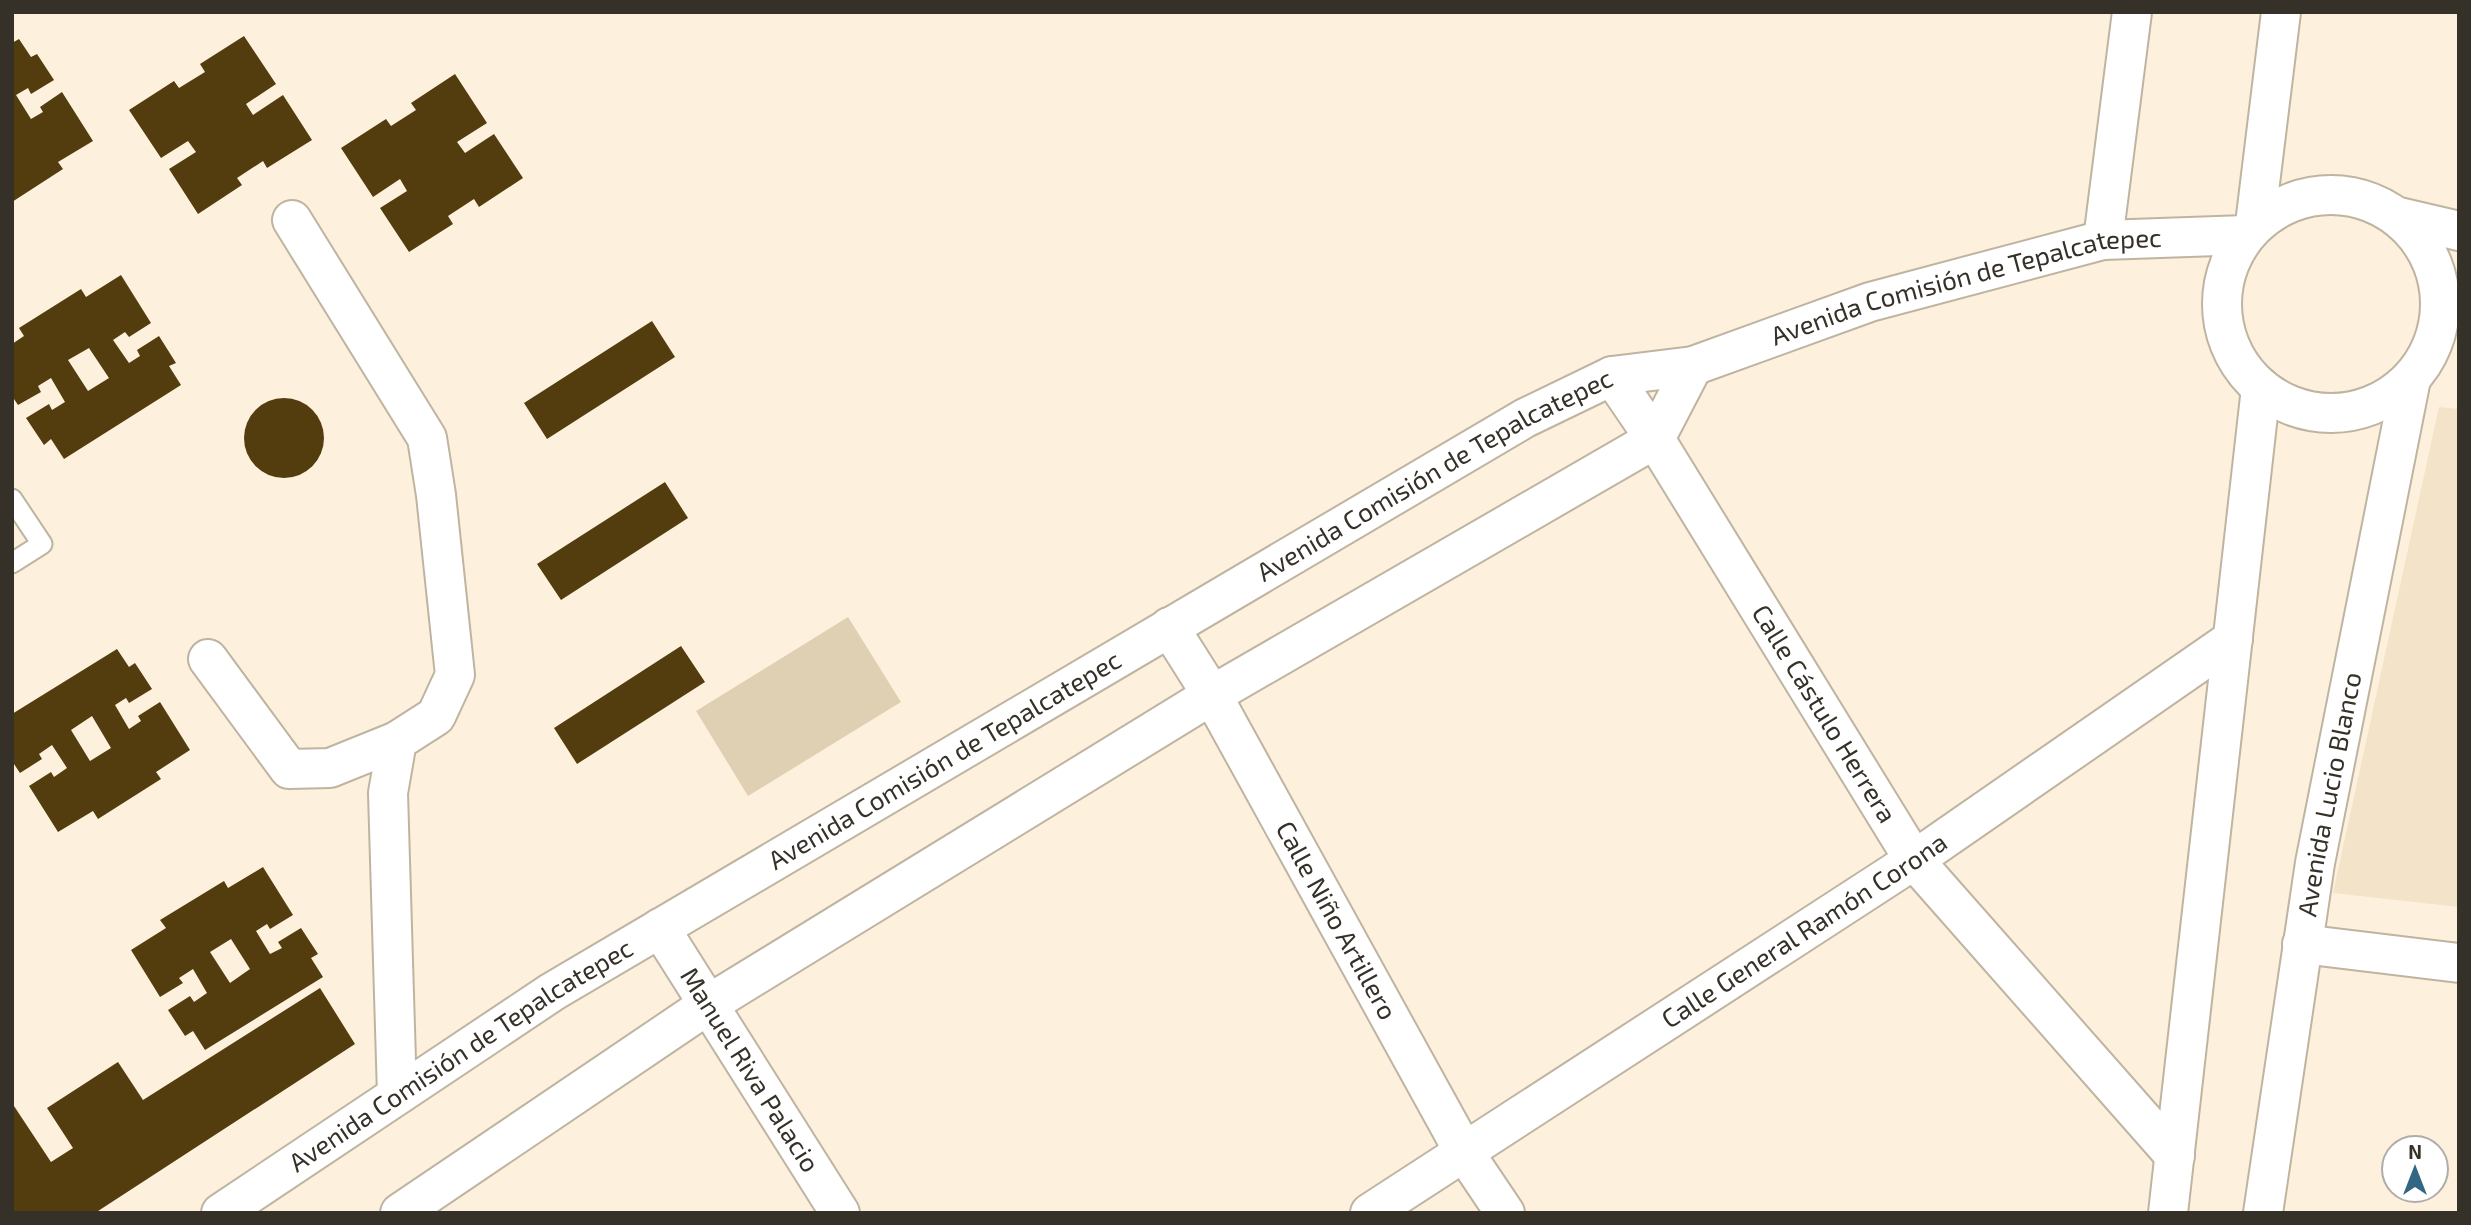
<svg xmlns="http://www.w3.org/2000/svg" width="2471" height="1225" font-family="'Exo 2',sans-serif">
  <rect width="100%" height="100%" fill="#fdf1dd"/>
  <polygon fill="#f3e3c9" points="2439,407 2459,409 2459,907 2333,893"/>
  <polygon fill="#e0d0b3" points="848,617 901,702 748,796 696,711"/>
  <g fill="#533c0d" fill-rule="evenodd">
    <polygon points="244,36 276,84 246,104 253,115 283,95 312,140 267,168 263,161 237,178 242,185 198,214 169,169 196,152 188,141 161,158 129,110 174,81 179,88 205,72 200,64"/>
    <polygon points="19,39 31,57 37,54 54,80 31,94 28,88 16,95 31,119 43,112 40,107 62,92 93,141 58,162 63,169 12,202 12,43"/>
    <polygon points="455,74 487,123 457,142 465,153 494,134 523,178 479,207 474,199 448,216 453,224 409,252 380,208 407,191 400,179 373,197 341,148 386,119 391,126 416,110 411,103"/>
    <path d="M 121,275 L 151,323 L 129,337 L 125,332 L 113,340 L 129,363 L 140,356 L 137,350 L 159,336 L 176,363 L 169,366 L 181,385 L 64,459 L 51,439 L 44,445 L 26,418 L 49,404 L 52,410 L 65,402 L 51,378 L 38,386 L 41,392 L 18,405 L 12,396 L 12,344 L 24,336 L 19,328 L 81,289 L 86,297 ZM 89,348 L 109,378 L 88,391 L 68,360 Z"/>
    <polygon points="652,321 675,357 547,439 524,403"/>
    <circle cx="284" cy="438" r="40"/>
    <polygon points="665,482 688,518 561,600 537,564"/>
    <polygon points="681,646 705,682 577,764 554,728"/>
    <path d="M 117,649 L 129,667 L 135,663 L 152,689 L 129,703 L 126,698 L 115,705 L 129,729 L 141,721 L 138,716 L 160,702 L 190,750 L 156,772 L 161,779 L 98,819 L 93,811 L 58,832 L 29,786 L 51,772 L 54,777 L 67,768 L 52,745 L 39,754 L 42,759 L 20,773 L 12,761 L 12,714 ZM 92,716 L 111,748 L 90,761 L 71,730 Z"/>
    <path d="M 263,867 L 293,915 L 270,929 L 267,924 L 256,931 L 270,954 L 282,948 L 278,942 L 301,928 L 318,954 L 311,958 L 323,977 L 205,1050 L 193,1031 L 185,1036 L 168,1010 L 190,996 L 194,1002 L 207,993 L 193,969 L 179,978 L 183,983 L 160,997 L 131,950 L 166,928 L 160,920 L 224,881 L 228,888 ZM 231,939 L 250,969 L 230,983 L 210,952 Z"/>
    <polygon points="320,988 355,1044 95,1213 12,1213 12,1103 51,1162 73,1148 47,1108 118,1062 143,1100"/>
  </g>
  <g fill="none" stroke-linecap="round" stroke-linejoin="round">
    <defs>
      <polyline id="lane" points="12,499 42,544 12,563"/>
      <g id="street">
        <polyline points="292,220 427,438 436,495 455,675 436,716 397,741 388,793 397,1095"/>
        <polyline points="2255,224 2281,12"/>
        <polyline points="2103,240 2132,12"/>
        <path id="s1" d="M 1612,376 L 1655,439 L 1914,860 L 2175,1156"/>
        <path id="s2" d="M 1169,627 L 1212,695 L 1464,1152 L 1505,1213"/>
        <polyline points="208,659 289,769 330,768 397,741"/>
        <path id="s3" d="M 660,928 L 840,1213"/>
        <polyline points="2302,944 2459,963"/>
        <path id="s4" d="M 1370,1213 L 1914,860 L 2233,639"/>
        <polyline points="2168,1213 2261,388"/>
        <path id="s5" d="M 2263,1213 L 2315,863 L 2411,379"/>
      </g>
      <g id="secondary">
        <circle cx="2331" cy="304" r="109"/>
        <polyline points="2399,217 2459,231"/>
        <path id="s6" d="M 221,1213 L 552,992 L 1525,418 L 1612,376 L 1693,366 L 1870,302 L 2103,240 L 2246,235"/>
        <polyline points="400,1213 709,1004 1212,695 1655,439 1693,366"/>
      </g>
    </defs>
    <use href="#lane" stroke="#bfb4a1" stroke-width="23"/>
    <use href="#street" stroke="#bfb4a1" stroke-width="42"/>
    <use href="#secondary" stroke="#bfb4a1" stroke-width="42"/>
    <use href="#lane" stroke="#fff" stroke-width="19"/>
    <use href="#street" stroke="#fff" stroke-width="38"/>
    <use href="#secondary" stroke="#fff" stroke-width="38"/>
  </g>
  <g text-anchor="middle" stroke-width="7" stroke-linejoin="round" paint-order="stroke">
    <g font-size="26" fill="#353129" stroke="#fff">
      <text dy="9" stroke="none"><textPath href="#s6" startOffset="1992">Avenida Comisión de Tepalcatepec</textPath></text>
      <text dy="9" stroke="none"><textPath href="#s6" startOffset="1421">Avenida Comisión de Tepalcatepec</textPath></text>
      <text dy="9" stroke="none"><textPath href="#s1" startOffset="399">Calle Cástulo Herrera</textPath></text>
      <text dy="9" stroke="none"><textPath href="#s6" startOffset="854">Avenida Comisión de Tepalcatepec</textPath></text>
      <text dy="9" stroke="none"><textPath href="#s5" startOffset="424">Avenida Lucio Blanco</textPath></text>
      <text dy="9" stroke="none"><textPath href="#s2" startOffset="338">Calle Niño Artillero</textPath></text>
      <text dy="9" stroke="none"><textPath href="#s4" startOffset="518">Calle General Ramón Corona</textPath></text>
      <text dy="9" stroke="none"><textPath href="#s6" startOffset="287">Avenida Comisión de Tepalcatepec</textPath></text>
      <text dy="9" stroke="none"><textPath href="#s3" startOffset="168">Manuel Riva Palacio</textPath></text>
    </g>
  </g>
  <rect width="2471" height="1225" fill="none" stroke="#353129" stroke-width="28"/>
  <g transform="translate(2415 1169)"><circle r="33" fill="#ffffff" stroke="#aeada9" stroke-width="2"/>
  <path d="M0-5L12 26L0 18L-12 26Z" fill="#326683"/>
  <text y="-10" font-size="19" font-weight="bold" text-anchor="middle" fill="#353129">N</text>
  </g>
</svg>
